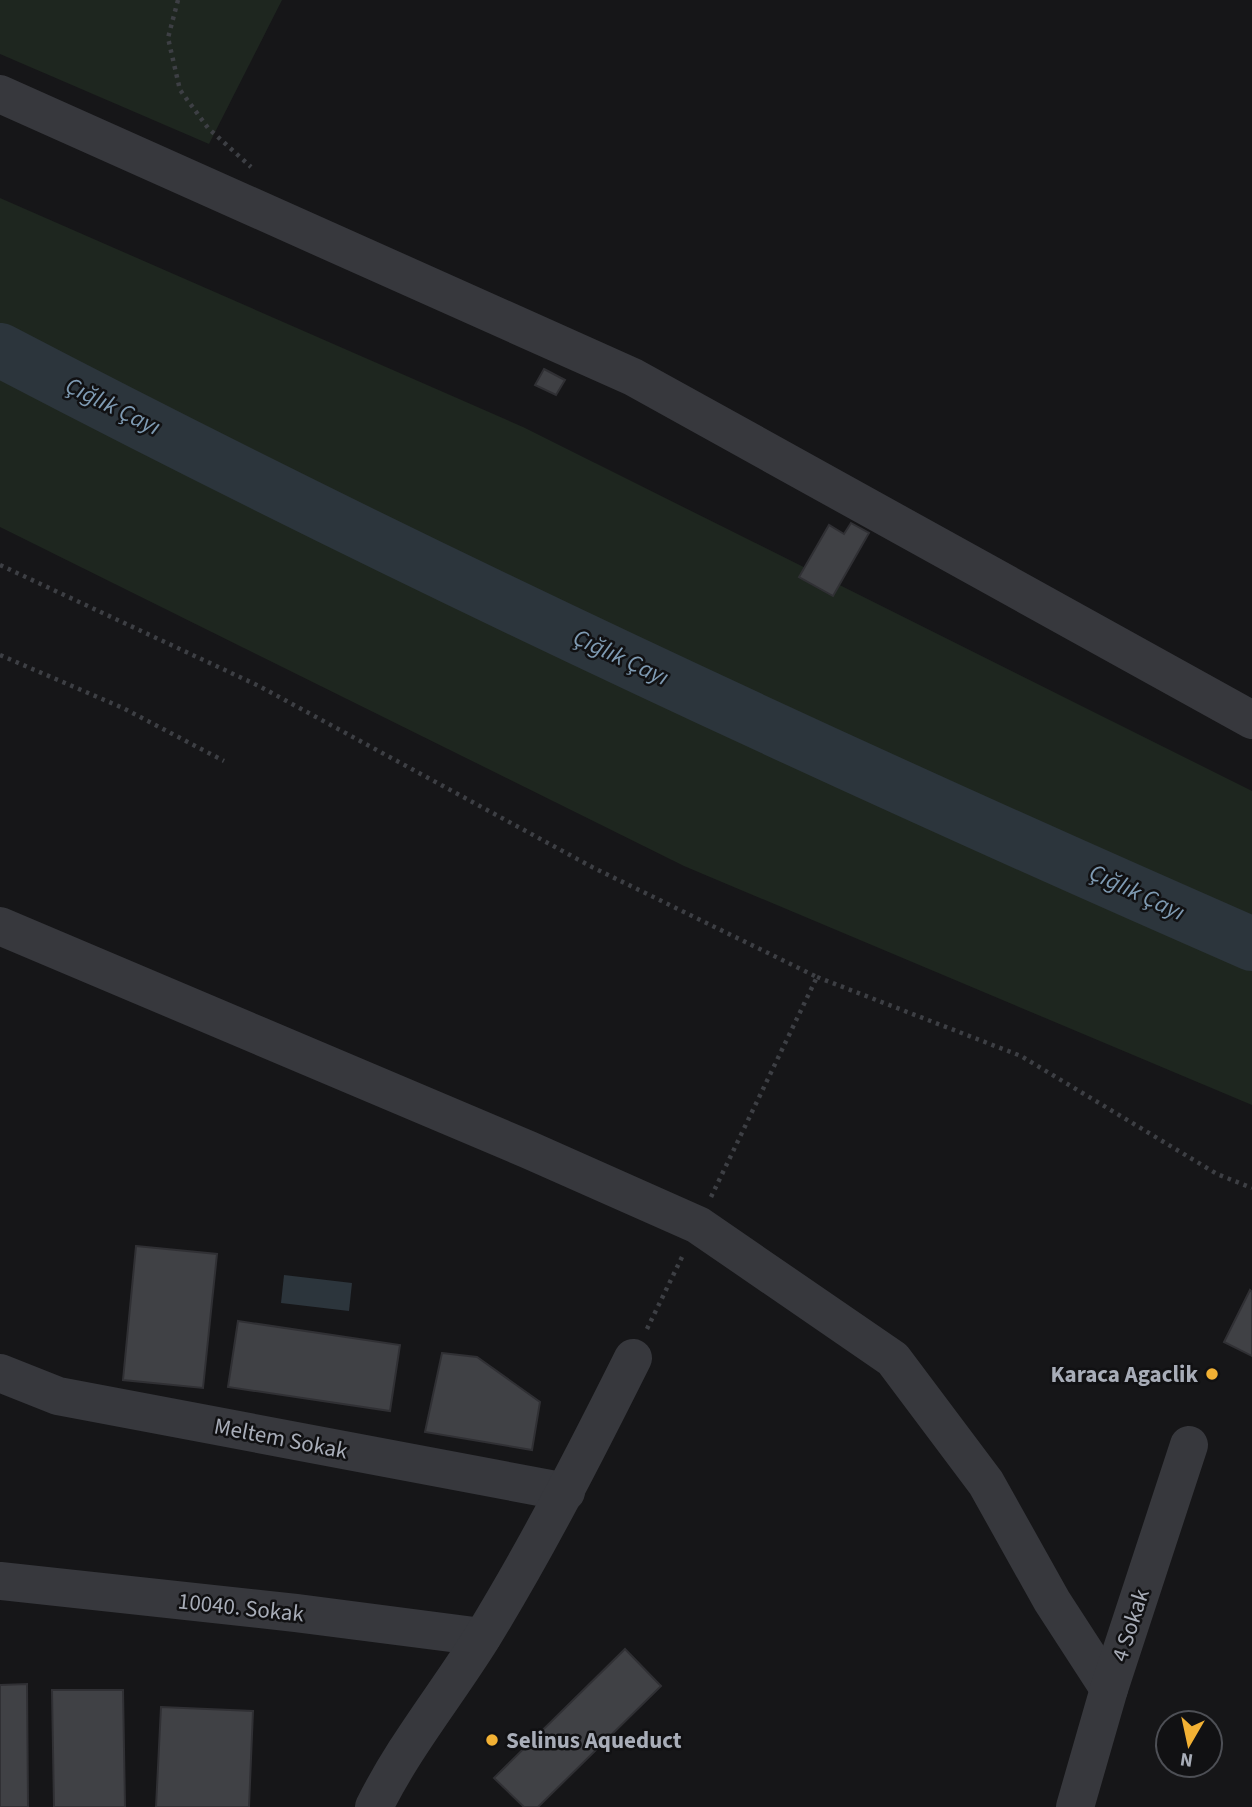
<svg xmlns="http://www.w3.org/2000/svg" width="1252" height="1807" font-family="'Source Sans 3',sans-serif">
  <rect width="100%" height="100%" fill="#161618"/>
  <g fill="#1e261f">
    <polygon points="0,0 282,0 209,144 0,54"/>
    <polygon points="0,198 523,427 1252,791 1252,1105 684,866 0,527"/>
  </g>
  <polygon fill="#2c353c" points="284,1275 352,1283 349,1311 281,1303"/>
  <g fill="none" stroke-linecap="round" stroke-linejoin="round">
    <path stroke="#2c353c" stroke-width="54" d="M 0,350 C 409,564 829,759 1252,944"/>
  </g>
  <g fill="#404145" stroke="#303034" stroke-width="2">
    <polygon points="544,369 565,380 556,395 535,385"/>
    <polygon points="851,523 869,533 833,596 799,577 829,525 844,534"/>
    <polygon points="136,1246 217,1254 203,1388 123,1380"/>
    <polygon points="1250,1290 1252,1292 1252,1356 1224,1342"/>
    <polygon points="238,1321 400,1345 390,1411 228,1387"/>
    <polygon points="442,1353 477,1357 540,1402 532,1450 425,1432"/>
    <polygon points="625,1649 661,1686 538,1807 524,1807 494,1778"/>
    <polygon points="27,1684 28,1807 0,1807 0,1685"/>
    <polygon points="52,1690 123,1690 125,1807 54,1807"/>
    <polygon points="161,1707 253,1711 249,1807 156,1807"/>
  </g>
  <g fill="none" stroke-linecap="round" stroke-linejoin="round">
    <g stroke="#3d3f44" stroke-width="4.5" stroke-dasharray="3.5 5" stroke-linecap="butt">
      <polyline points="178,0 168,38 180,90 208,128 251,167"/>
      <polyline points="0,565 259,686 592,867 817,977 711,1197"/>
      <polyline points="0,655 123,708 224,761"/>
      <polyline points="817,977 1021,1056 1217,1174 1252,1188"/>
      <polyline points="647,1329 683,1255"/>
    </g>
    <g stroke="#37383d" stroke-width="38">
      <polyline points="0,94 633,377 1252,720"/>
      <polyline points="0,926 529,1150 698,1225 893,1359 986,1483 1052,1601 1109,1689"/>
      <polyline points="0,1373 58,1396 566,1492"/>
      <polyline points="0,1581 296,1613 482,1637"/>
      <path d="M 374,1807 C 404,1746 447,1694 483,1636 C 538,1546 586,1452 633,1358"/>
      <polyline points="1075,1807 1109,1689 1189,1445"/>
    </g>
  </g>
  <g fill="#f2b134" stroke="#111113" stroke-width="2.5">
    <circle cx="1212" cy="1374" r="7"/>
    <circle cx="492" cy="1740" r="7"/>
  </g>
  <g text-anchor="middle" stroke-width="5" stroke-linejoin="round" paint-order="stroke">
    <g font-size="23" font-weight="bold" fill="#a8adb8" stroke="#111113" text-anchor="end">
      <text x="1198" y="1382">Karaca Agaclik</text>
      <text x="506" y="1748" text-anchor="start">Selinus Aqueduct</text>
    </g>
    <g font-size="23" fill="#a8adb8" stroke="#111113">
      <text transform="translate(281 1438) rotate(11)" y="8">Meltem Sokak</text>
      <text transform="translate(241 1607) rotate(6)" y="8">10040. Sokak</text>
      <text transform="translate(1130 1625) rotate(-72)" y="8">4 Sokak</text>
    </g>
    <g font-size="24" font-style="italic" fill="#7f9bb3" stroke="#111113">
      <text transform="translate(113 406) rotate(26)" y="8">Çığlık Çayı</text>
      <text transform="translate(621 657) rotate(25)" y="8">Çığlık Çayı</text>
      <text transform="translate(1137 892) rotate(25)" y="8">Çığlık Çayı</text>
    </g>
  </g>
  <g transform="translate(1189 1744) rotate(189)"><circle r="33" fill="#111113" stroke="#4d4f55" stroke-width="2"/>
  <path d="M0-5L12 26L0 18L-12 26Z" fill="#f2b134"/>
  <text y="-10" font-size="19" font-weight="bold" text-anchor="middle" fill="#a8adb8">N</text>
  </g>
</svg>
